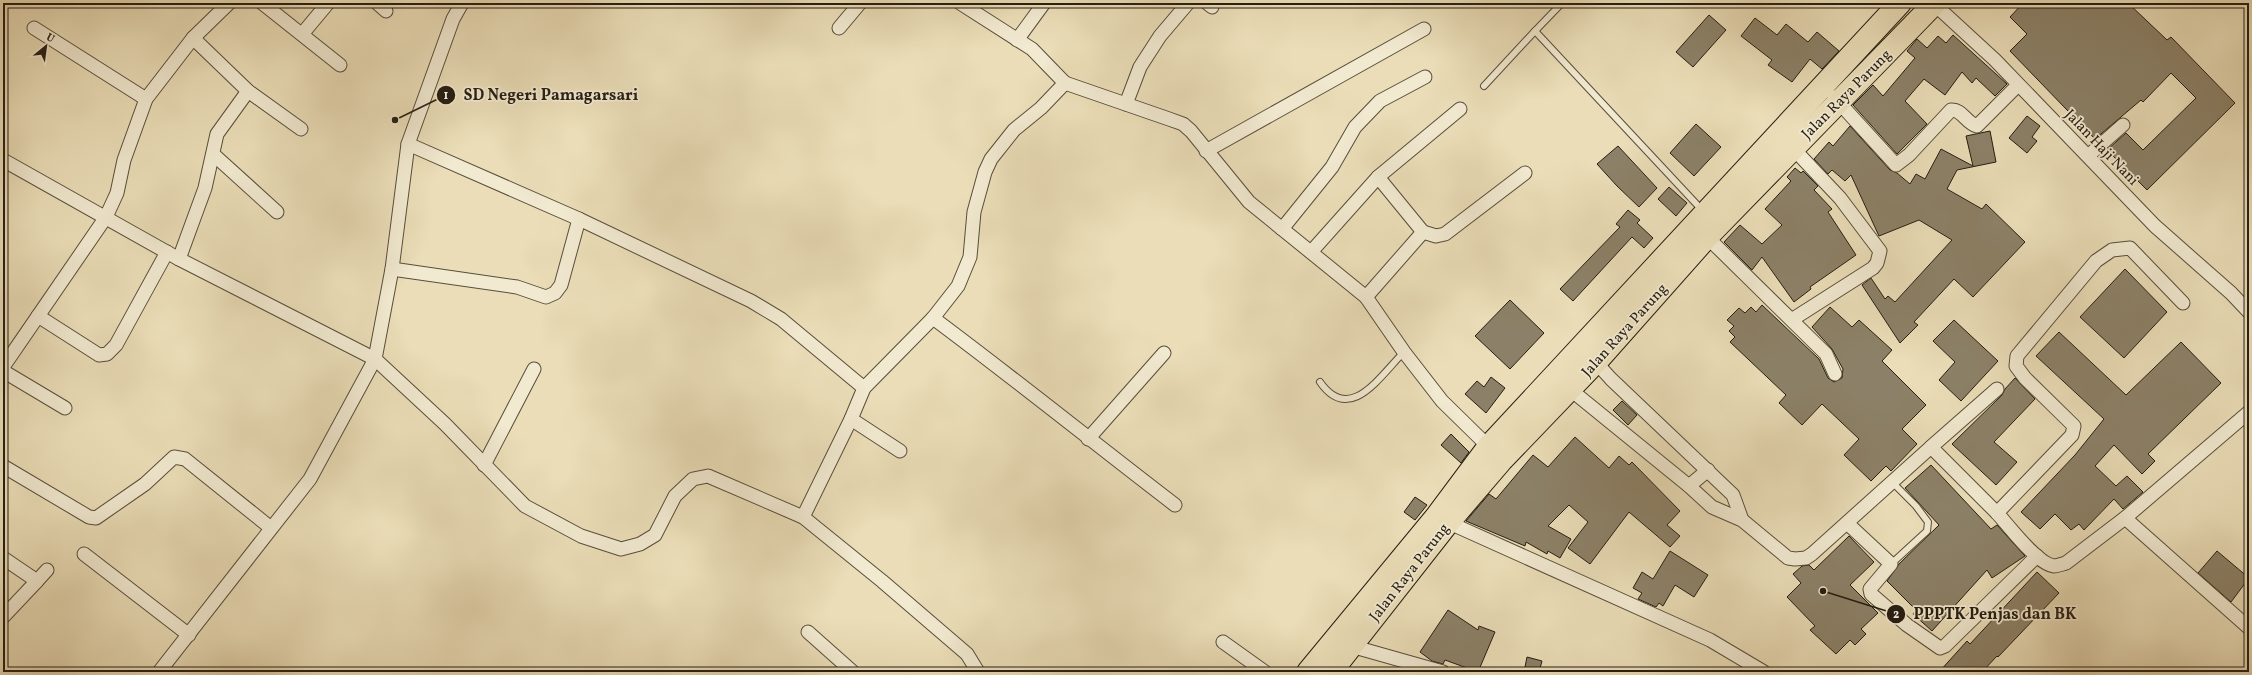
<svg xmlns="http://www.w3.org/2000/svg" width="2252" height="675" font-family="Vollkorn,serif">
  <rect width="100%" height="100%" fill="#eaddb7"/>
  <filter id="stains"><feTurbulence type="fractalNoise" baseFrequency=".005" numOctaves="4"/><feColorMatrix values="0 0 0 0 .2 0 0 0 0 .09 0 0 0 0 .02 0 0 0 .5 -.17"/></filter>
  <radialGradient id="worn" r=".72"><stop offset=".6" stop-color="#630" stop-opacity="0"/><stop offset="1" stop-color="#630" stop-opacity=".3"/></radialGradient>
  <g fill="#8c8168" stroke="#261e12">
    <polygon points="2023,3 2128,3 2167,40 2171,37 2235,103 2147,190 2107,150 2126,133 2143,150 2196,98 2171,73 2143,102 2141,100 2095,139 2010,51 2027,34 2010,17"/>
    <polygon points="1709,15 1726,30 1693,67 1676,52"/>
    <polygon points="1755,18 1777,35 1786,24 1808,42 1817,32 1839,51 1822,69 1810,59 1792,82 1768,65 1772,60 1741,36"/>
    <polygon points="1953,35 2007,84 1995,96 1976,78 1972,83 1962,72 1945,95 1924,79 1905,101 1927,124 1897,154 1853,105 1873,85 1883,96 1915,58 1907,51 1917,39 1927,48 1938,36 1946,43"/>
    <polygon points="2027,116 2040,126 2032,137 2037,141 2027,153 2009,138"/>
    <polygon points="1696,124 1721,147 1694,176 1670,153"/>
    <polygon points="1850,126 1890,170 1897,173 1910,184 1916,174 1925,179 1941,149 1973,166 1966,136 1990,131 1996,162 1957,170 1947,189 1982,209 1986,204 2025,242 1973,297 1954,279 1914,322 1918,325 1900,343 1862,285 1871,278 1885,299 1888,296 1895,302 1952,240 1919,220 1879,236 1851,175 1845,181 1832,170 1828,174 1814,159 1829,142 1833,146"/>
    <polygon points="1618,146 1657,188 1639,207 1617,186 1597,164"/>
    <polygon points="1795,168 1801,173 1803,171 1818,186 1814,190 1832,209 1828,212 1856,255 1810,287 1811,289 1794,302 1762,257 1752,270 1724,242 1740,225 1762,244 1782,225 1765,209 1791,181 1787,177"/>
    <polygon points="1669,187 1687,203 1676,216 1658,199"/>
    <polygon points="1628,210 1640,220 1637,223 1653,238 1644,248 1632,237 1573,301 1560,289 1620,227 1616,224"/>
    <polygon points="2125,269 2167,312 2124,358 2080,317"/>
    <polygon points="1510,300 1544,333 1510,369 1475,336"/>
    <polygon points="1762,305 1819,359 1828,378 1834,382 1842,378 1843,369 1832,349 1812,327 1830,307 1852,327 1859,320 1892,350 1882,361 1926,405 1902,429 1917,444 1891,471 1886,466 1871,481 1844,455 1859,439 1822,404 1802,425 1779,403 1786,395 1730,342 1735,337 1729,331 1734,326 1727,320 1739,308 1745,313 1751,307 1756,312"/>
    <polygon points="1954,320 1998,361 1961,401 1939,380 1955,362 1933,341"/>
    <polygon points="2059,332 2126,395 2181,342 2221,383 2148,454 2155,461 2142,474 2114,445 2095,466 2116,486 2127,476 2143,492 2123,509 2114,499 2084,530 2079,524 2071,530 2055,514 2040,529 2021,512 2075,455 2104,419 2036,356"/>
    <polygon points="1491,377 1505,388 1486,413 1465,394 1477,381 1484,387"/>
    <polygon points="2015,378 2035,399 1994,442 2017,462 1996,485 1952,444 2002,395 2005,389"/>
    <polygon points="1622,401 1637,415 1628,425 1613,410"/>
    <polygon points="1451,434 1469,452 1461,463 1441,445"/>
    <polygon points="1575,437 1609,468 1619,456 1629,465 1632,462 1680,511 1667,525 1680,536 1670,547 1629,512 1590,564 1568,548 1588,522 1569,505 1548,526 1571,539 1560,558 1548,551 1547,554 1526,542 1525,546 1466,521 1489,494 1496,499 1533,455 1548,467"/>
    <polygon points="1931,465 1991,529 1997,525 2025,556 1992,578 1987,570 1932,631 1913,614 1916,610 1887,581 1899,564 1939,525 1905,488"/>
    <polygon points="1415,497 1427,505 1415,520 1404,512"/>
    <polygon points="1849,536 1874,562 1850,585 1878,613 1861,629 1866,634 1855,645 1850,640 1836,654 1810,630 1815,626 1787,597 1801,583 1793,574 1802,566 1809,565 1814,570"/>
    <polygon points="1670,551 1708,575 1694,597 1675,585 1663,606 1659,603 1656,607 1638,599 1642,593 1633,588 1642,572 1653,579"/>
    <polygon points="2217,551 2249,578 2231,602 2198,573"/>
    <polygon points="2037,572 2059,593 1998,657 1997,656 1982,672 1939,672 1967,641 1970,644"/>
    <polygon points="1448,610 1478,630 1479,626 1495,632 1478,672 1445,660 1443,664 1432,661 1420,652"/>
    <polygon points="1527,657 1542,661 1539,672 1524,672"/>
  </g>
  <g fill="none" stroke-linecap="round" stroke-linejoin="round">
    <defs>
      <g id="lane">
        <polyline points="1535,31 1562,3"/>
        <polyline points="1484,86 1535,31 1702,210"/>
        <path d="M 1320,382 C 1350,425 1380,376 1404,352"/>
        <polyline points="1891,564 1927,531 1928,522 1916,506 1892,482"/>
      </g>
      <g id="street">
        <polyline points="262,3 340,65"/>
        <polyline points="377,3 386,11"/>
        <polyline points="960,3 1032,49 1065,83"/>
        <polyline points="1207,3 1212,7"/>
        <polyline points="1933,3 1995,60 2155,226 2231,293 2249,312"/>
        <polyline points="34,28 146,99"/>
        <polyline points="839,28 860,3"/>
        <polyline points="303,33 328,3"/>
        <polyline points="193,38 248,91 301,129"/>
        <polyline points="1017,40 1044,3"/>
        <path d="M 1834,97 L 1896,165 L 1909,155 L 1951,110 C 1962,109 1966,123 1977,126 L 2018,85"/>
        <polyline points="1126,104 1140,67 1160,36 1188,3"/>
        <polyline points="408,144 579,219 751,301 781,319 864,388"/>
        <polyline points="1789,144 1840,198 1880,251 1877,263 1873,268 1793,319"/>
        <polyline points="1206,151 1424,29"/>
        <polyline points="213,154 277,212"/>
        <polyline points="2089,155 2123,125"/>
        <polyline points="3,160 179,259 375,359 445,424 525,506 581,536 621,549 640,544 655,535 675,496 693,479 708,476 803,517 882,581 967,654 978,672"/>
        <polyline points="1378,177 1423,232 1436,236 1445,234 1525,173"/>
        <polyline points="1282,229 1332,167 1355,127 1380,101 1425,77"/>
        <polyline points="1707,237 1826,354 1835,374"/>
        <polyline points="1311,252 1378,177 1460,109"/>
        <polyline points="179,259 205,188 217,134 248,91"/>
        <polyline points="392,269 517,287 546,297 555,293 561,285 579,219"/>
        <polyline points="1366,297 1423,232"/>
        <polyline points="38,316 99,355 107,354 116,345 167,252"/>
        <path d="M 933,318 C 1015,379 1094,443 1175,505"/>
        <polyline points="1592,358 1611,379 1733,495 1742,520"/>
        <polyline points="3,367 106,217 117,193 124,160 146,99 193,38 229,3"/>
        <polyline points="3,371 65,408"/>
        <polyline points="1566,386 1689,486 1712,507 1742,520 1788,558 1795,559 1806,558 1812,554 1931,447 1997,513 2072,435 2074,426 2025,378 2016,366 2017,356 2096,261 2112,250 2130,248 2183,303"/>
        <polyline points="851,419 900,451"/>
        <polyline points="1088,439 1164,353"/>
        <polyline points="1931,447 1997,389"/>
        <polyline points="484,465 534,369"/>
        <polyline points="3,466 89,517 96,518 145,484 174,457 185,459 271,528"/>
        <polyline points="1689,486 1708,470"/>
        <path d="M 1997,513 C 2009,526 2037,564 2054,566 C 2058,566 2062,564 2066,563 L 2125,518 L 2249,412"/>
        <polyline points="803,517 851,419 864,388 933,318 958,286 970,257 974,212 985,172 991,159 1014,130 1041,108 1065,83 1169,119 1183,124 1191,131 1249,202 1366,297 1404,352 1442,401 1492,450"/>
        <polyline points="2125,518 2249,628"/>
        <polyline points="1443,520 1710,640 1764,672"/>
        <polyline points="1848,524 1891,564 1870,589 1871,594 1907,625 1940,648 1945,646 2037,556"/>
        <polyline points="84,554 189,635"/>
        <polyline points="3,558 37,581 47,570"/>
        <polyline points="3,617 37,581"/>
        <polyline points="808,632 853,672"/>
        <polyline points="1223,642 1265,672"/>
        <polyline points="1351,646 1443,672"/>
        <polyline points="159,672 310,479 375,359 392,269 408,144 453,19 462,3"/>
      </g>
      <g id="highway">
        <polyline points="1308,672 1436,517 1489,446 1900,3"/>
        <polyline points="1331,672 1448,523 1501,461 1597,361 1707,237 1935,3"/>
      </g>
    </defs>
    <use href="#lane" stroke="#574e3b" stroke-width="8"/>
    <use href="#street" stroke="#574e3b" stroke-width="15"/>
    <use href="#highway" stroke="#261e12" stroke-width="24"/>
    <use href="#lane" stroke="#f1e9d0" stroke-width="6"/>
    <use href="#street" stroke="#f1e9d0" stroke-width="13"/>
    <use href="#highway" stroke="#eaddb7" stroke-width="22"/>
  </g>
  <g text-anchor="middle" stroke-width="3.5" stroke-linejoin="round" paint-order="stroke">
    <g font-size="15" fill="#261e12" stroke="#f1e9d0">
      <text transform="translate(1846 94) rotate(-45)" y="5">Jalan Raya Parung</text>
      <text transform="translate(2102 147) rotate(46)" y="5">Jalan Haji Nani</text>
      <text transform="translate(1624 330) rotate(-48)" y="5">Jalan Raya Parung</text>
      <text transform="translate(1409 572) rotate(-52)" y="5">Jalan Raya Parung</text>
    </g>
  </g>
  <path fill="none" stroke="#261e12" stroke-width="1.5" d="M395 120L446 95M1823 591L1896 614"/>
  <g fill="#261e12" stroke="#f1e9d0" stroke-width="1.5">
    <circle cx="395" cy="120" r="4"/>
    <circle cx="1823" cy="591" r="4"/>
    <circle cx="446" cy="95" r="10"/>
    <circle cx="1896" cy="614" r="10"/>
  </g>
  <g font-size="12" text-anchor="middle" font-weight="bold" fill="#fff">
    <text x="446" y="99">1</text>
    <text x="1896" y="618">2</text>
  </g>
  <g font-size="16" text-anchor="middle" font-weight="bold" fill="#261e12" stroke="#f1e9d0" stroke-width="3.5" stroke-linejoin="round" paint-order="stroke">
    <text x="551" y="100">SD Negeri Pamagarsari</text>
    <text x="1995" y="619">PPPTK Penjas dan BK</text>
  </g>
  <rect width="2252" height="675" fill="none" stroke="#eaddb7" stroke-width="16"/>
  <rect x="4" y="4" width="2244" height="667" fill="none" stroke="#261e12" stroke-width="2"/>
  <rect x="8" y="8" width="2236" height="659" fill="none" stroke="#261e12"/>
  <g transform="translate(46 46) rotate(29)" stroke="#f1e9d0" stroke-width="3" paint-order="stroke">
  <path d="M0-3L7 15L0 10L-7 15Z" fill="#261e12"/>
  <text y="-6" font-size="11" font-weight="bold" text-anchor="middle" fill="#261e12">U</text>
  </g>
  <rect width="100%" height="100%" filter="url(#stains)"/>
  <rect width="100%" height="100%" fill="url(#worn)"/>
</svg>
